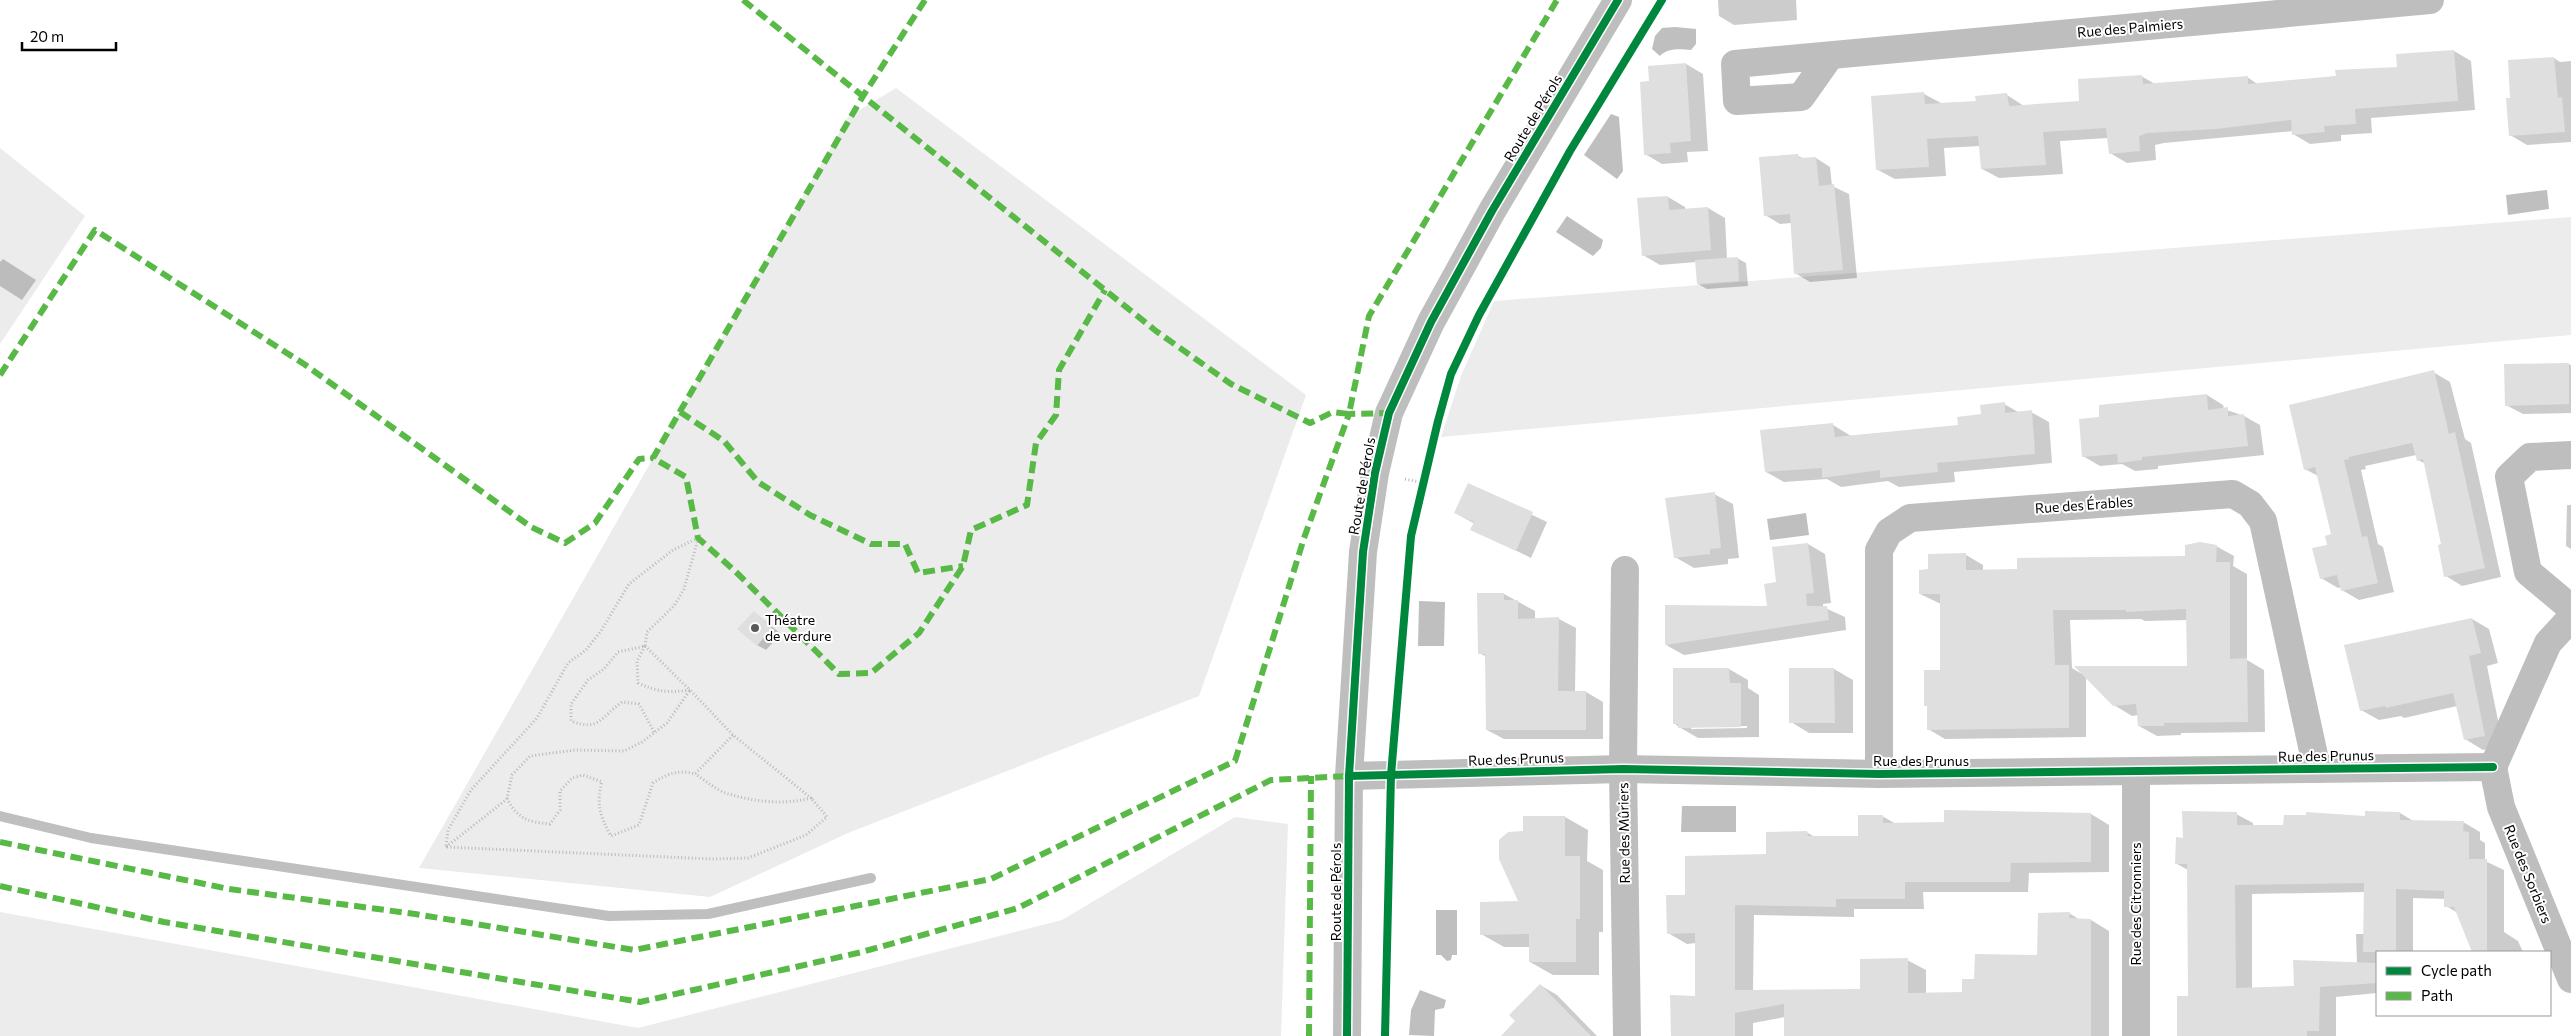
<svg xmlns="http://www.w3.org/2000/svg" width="2571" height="1036" font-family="Commissioner,sans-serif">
  <rect width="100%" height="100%" fill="#fff"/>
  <g fill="#ececec">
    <polygon points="896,88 1306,395 1199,696 848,833 710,897 419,868 848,117"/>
    <polygon points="0,148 85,216 0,344"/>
    <polygon points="2571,217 2571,335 1441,437 1461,376 1494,301"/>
    <polygon points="1235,817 1288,824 1281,1036 0,1036 0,912 638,1028 1062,920"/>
  </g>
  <g fill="#bfbfbf">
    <path d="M 1675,27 L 1696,29 L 1696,44 L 1691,50 C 1681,49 1667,48 1660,56 L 1652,49 L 1655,36 L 1662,28 Z"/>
    <polygon points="1611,114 1619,117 1623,171 1617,179 1584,155"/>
    <polygon points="2547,190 2549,209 2508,215 2506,195"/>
    <polygon points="1567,216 1603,240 1601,248 1593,256 1556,232"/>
    <polygon points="1806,513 1809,535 1770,540 1767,519"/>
    <polygon points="1419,601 1445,602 1444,646 1418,646"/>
    <polygon points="1682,806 1736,806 1736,832 1681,832"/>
    <polygon points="1436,910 1457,910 1457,955 1452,955 1451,960 1447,961 1441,955 1436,955"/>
    <polygon points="1420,990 1446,1000 1444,1008 1435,1010 1434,1036 1409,1035 1411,1010"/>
  </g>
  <g fill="#0003" fill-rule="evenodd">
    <polygon points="1718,0 1796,0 1797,20 1734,25 1719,16"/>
    <polygon points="2454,51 2471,61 2475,110 2371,118 2372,133 2341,135 2341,141 2310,144 2293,134 2293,131 2164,143 2155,145 2156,160 2127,163 2110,153 2108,138 2060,141 2063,174 1999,178 1982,169 1980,146 1944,148 1946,176 1895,179 1878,170 1924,94 1941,103 1977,102 2007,95 2024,106 2080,102 2141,76 2155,84 2247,77 2259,85 2399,69"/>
    <polygon points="2554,58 2560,62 2571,61 2571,142 2527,145 2510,135 2512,99"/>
    <polygon points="1686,64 1703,74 1708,151 1687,152 1688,162 1662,164 1645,154 1651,82 1650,67"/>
    <polygon points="1798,156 1805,159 1816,158 1830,167 1832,186 1849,194 1857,278 1810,282 1795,273 1791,223 1780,224 1765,215"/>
    <polygon points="1668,197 1685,207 1685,210 1708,208 1725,218 1727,259 1737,258 1746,263 1748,286 1707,289 1698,284 1696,262 1660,265 1643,255"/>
    <polygon points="3,259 36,280 22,300 0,286 0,262"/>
    <polygon points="2568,364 2571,365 2571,413 2523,414 2506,405"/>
    <polygon points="2433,372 2450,382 2465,439 2471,443 2501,577 2462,586 2446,576 2443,545 2426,464 2418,460 2416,455 2365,466 2366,469 2361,470 2378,544 2383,547 2394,592 2359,600 2342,590 2341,587 2338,588 2321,578 2332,535 2318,476 2305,469"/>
    <polygon points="2207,395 2223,405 2224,409 2244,416 2260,425 2264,455 2158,466 2158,469 2135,471 2122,464 2100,466 2083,456 2101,418"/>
    <polygon points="2004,404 2020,413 2031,412 2049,422 2052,463 1954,472 1955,482 1899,487 1888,481 1841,487 1827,479 1784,482 1766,472 1833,425 1851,436 1959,426"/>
    <polygon points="1469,485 1547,522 1531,558 1472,529 1475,524 1455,513"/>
    <polygon points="1714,494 1733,504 1739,558 1728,559 1728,564 1694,568 1675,557"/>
    <polygon points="2567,505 2571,505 2571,549 2566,546"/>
    <polygon points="1808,544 1825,554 1831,603 1823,604 1823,607 1845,617 1846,630 1684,655 1666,645 1769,607 1777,583"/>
    <path d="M 2216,546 L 2234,556 L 2233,566 L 2247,574 L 2247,660 L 2264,670 L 2265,732 L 2181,733 L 2181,735 L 2157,736 L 2139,726 L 2138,715 L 2132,716 L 2114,705 L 2086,677 L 2086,737 L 1945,739 L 1928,729 L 1929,707 L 1925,705 L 1942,671 L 1941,604 L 1920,594 L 1930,570 L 1966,555 L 1983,565 L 1983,571 L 2018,570 L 2187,557 ZM 2141,619 L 2145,621 L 2188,620 L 2189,667 L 2082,674 L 2072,668 L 2070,620 Z"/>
    <polygon points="1504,594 1535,611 1535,619 1559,619 1576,628 1575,692 1586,692 1603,702 1603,739 1504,739 1487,730 1487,657 1479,653"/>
    <polygon points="754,612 781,634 766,650 757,645"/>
    <polygon points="2472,619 2489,629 2498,663 2487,666 2503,745 2483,750 2465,739 2457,706 2404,718 2401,716 2379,720 2361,710"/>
    <path d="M 1674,669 L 1729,669 L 1748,680 L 1748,688 L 1759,695 L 1759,737 L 1698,738 L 1679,727 L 1674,723 ZM 1747,726 L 1747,728 L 1691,729 L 1691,727 Z"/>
    <polygon points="1790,669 1834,669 1853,680 1853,733 1809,733 1791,722"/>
    <path d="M 2400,813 L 2415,822 L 2463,822 L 2480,832 L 2480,840 L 2485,843 L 2485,861 L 2504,870 L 2504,932 L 2518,941 L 2523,952 L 2473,952 L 2458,913 L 2446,906 L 2446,899 L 2413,898 L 2413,952 L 2377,952 L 2377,993 L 2336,997 L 2336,1036 L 2178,1036 L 2190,997 L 2188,870 L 2177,864 L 2184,839 L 2236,814 L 2253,823 L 2253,826 L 2284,826 ZM 2366,892 L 2365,934 L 2356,934 L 2357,964 L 2295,987 L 2252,988 L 2252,894 Z"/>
    <polygon points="2091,814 2109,825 2109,872 2029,873 2028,892 1923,892 1924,909 1854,909 1854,917 1754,915 1753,991 1861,990 1907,960 1926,970 1926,994 1964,993 1975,980 2038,956 2069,913 2080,920 2091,920 2109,931 2109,1036 1786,1036 1785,1017 1753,1023 1753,1036 1672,1036 1696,997 1696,943 1687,944 1668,933 1686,896 1768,855 1806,832 1815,837 1860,837 1882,816 1896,824 1945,824"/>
    <polygon points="1565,817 1588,830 1587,861 1603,870 1603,932 1599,932 1599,975 1553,975 1530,962 1530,947 1504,947 1481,934 1520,902 1524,833"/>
    <polygon points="1540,985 1557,995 1597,1036 1502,1036 1517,1021"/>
  </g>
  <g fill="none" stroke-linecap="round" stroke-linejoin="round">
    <polyline stroke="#bfbfbf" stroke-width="10" points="0,816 91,838 609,916 708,914 871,878"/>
  </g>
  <g fill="#dfdfdf">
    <polygon points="2454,50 2458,101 2355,109 2356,124 2324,126 2325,132 2292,135 2291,120 2216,129 2147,133 2139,136 2140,151 2109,154 2106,128 2043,132 2046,165 1981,169 1978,136 1927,139 1929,167 1876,170 1871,96 1924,92 1925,104 1976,101 1975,96 2007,93 2009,106 2079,101 2078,79 2142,75 2143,84 2248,76 2248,84 2336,76 2335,70 2397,67 2396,54"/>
    <polygon points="2554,57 2558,98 2562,97 2565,132 2509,136 2506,98 2510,98 2508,60"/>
    <polygon points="1686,63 1691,141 1670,143 1671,153 1644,155 1640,82 1649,81 1648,66"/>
    <polygon points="1798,154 1799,158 1816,157 1819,186 1834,184 1843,270 1794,274 1790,214 1764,216 1759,157"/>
    <polygon points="1668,196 1669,210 1708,207 1711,250 1642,256 1637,198"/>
    <polygon points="1738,257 1739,281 1697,284 1695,260"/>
    <polygon points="2569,363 2569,404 2505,406 2504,364"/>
    <polygon points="2434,370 2449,434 2455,432 2485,568 2444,577 2438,545 2441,544 2423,459 2417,461 2412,443 2349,457 2349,459 2344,460 2362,537 2367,536 2378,583 2341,591 2337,575 2320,579 2312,548 2327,545 2325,536 2331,534 2315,467 2304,470 2289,405"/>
    <polygon points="2207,394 2208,410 2228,407 2228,416 2244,414 2248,446 2142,457 2142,460 2118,463 2117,454 2082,457 2079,419 2099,417 2099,405"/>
    <polygon points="2005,402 2005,413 2032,410 2035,454 1937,463 1938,472 1880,478 1880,470 1822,478 1822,468 1765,472 1760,430 1833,423 1835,437 1958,425 1957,417 1981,414 1980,405"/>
    <polygon points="1468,483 1533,512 1516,551 1470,530 1474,522 1454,513"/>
    <polygon points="1715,492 1721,548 1710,549 1710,554 1674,558 1665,498"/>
    <polygon points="2200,542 2217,545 2216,562 2230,562 2230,659 2247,658 2248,722 2164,723 2164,726 2138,726 2136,704 2113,706 2074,666 2187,666 2186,609 2126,612 2126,610 2053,610 2055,665 2069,665 2069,728 1927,730 1927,706 1924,706 1924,670 1940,670 1940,594 1919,594 1919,570 1928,569 1928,554 1966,553 1966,570 2017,569 2017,558 2185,556 2185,545"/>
    <polygon points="1808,543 1814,593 1806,594 1807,606 1827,606 1829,620 1665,645 1665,605 1767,606 1764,584 1776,582 1772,547"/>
    <polygon points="1477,593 1504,593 1504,600 1518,600 1518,619 1559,617 1558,691 1586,691 1586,730 1486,730 1485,654 1478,654"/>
    <polygon points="754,611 772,628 757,646 737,629"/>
    <polygon points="2472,618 2481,653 2469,656 2485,736 2464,740 2453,693 2386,708 2385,706 2360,711 2344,645"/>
    <polygon points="1673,668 1729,668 1730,683 1741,683 1741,727 1678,728 1678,724 1673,724"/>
    <polygon points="1789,668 1834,668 1835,723 1789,723"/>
    <polygon points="1944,810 2091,813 2091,862 2011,863 2010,882 1905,882 1905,899 1836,899 1836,907 1735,905 1735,990 1860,989 1860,959 1908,958 1908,993 1962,992 1962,979 1974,979 1975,954 2037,955 2038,913 2070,912 2069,918 2091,919 2091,1036 1784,1036 1784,1004 1735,1013 1735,1036 1671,1036 1670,995 1695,996 1695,933 1667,934 1666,895 1685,895 1685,856 1766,854 1766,832 1807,831 1808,836 1858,836 1858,815 1883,815 1883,823 1944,822"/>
    <polygon points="2182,811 2237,812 2237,825 2283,825 2284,815 2306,815 2306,812 2365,816 2365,811 2400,812 2400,820 2464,821 2463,831 2469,832 2469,859 2487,859 2487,952 2472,952 2454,907 2444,907 2444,891 2396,889 2396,952 2363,952 2364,883 2235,885 2236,988 2294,986 2293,960 2377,963 2377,983 2320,987 2319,1031 2307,1031 2307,1036 2177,1036 2177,996 2188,996 2187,864 2175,864 2176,837 2183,838"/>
    <polygon points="1523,816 1565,816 1565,856 1580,856 1580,919 1576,919 1576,962 1529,962 1529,934 1480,935 1480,902 1518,901 1499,859 1499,840 1508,832 1523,831"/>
    <polygon points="1540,984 1591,1036 1501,1036 1515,1021 1509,1015"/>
  </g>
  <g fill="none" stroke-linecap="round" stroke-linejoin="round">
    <g stroke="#b9b9b9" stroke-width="3" stroke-dasharray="1 2.5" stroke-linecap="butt">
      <polyline points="1405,479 1424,483"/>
      <polyline points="698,538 673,550 629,584 601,631 586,650 568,663 537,718 471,790 448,830 446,847 712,859 748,858 806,835 827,817 811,798"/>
      <path d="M 645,646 L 690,690 C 669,693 657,692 638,683 L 637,661 Z"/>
      <path d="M 654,732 L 639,704 L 622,702 C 601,717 599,732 571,721 L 571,704 L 588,680 L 604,669 L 618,652 L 645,646 L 647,632 L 674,606 L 684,589 L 698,539"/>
      <path d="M 507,799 L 512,775 L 530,756 L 575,750 L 624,751 L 642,742 L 667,723 L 690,690 L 733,735 L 811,798 C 784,805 755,802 729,794 C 717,791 705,780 695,774"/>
      <path d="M 446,847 L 507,799 C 518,819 528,822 550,824 L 560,810 L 560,791 L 572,778 L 583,775 L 602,782 C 596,803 600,817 611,836 L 639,825 L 653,783 C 667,774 678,769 695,774 L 733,735"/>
    </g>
    <g stroke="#bebebe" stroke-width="28">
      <polyline points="1830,56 1801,97 1737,101 1735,64 2430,0"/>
      <polyline points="2571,455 2530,457 2509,477 2528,572 2571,608"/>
      <polyline points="1625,570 1623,769 1627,1036"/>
      <polyline points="2493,767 2501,807 2571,979"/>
      <polyline points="2493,767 2548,643 2571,618"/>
      <polyline points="2136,772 2136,1036"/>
      <polyline points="1879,774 1879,550 1889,532 1910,518 2233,494 2250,504 2263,521 2317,769"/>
      <polyline points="1349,776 1623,769 1879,774 2493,767"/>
      <polyline points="1347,1036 1349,776 1363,552 1375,473 1389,413 1431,322 1492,211 1618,0"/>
    </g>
    <g stroke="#58b947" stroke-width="6" stroke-dasharray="12 6" stroke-linecap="butt">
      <polyline points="743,0 1156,331 1231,384 1310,423 1333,412 1349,414 1369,316 1557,0"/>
      <polyline points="925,0 863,96 653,458 686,477 698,538 736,572 839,674 871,673 919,633 963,566 971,530 1027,505 1036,443 1056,415 1059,370 1105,290"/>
      <polyline points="0,375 95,230 304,364 531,527 565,543 595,523 639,459 653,458"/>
      <polyline points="680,412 724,441 758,482 810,515 871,544 905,544 918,573 963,566"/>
      <polyline points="0,842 229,889 415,914 634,950 991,879 1235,761 1304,538 1349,414 1389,413"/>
      <polyline points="0,886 164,922 640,1002 862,952 1018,908 1271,780 1349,776"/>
      <polyline points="1309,1036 1311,776"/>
    </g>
    <defs>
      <g id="cycleway">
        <polyline points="1349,776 1623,769 1879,774 2493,767"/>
        <polyline points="1347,1036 1349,776 1363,552 1375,473 1389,413 1431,322 1492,211 1618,0"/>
        <polyline points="1385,1036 1391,775 1411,536 1438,421 1451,374 1479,315 1570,151 1662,0"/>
      </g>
    </defs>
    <use href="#cycleway" stroke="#fff" stroke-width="11"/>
    <use href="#cycleway" stroke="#00873e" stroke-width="8"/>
  </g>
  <circle fill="#595959" stroke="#fff" stroke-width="2" cx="755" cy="628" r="5"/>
  <g text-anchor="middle" stroke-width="4" stroke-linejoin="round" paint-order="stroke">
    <g font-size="14" fill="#000" stroke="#fff">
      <text transform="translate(2130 28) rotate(-5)" y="5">Rue des Palmiers</text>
      <text transform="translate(1533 118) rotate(-59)" y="5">Route de Pérols</text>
      <text transform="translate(1362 486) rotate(-80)" y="5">Route de Pérols</text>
      <text transform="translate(2084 505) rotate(-4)" y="5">Rue des Érables</text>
      <text transform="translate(2326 756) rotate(-1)" y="5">Rue des Prunus</text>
      <text transform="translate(1516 759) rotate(-2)" y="5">Rue des Prunus</text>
      <text x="1921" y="766">Rue des Prunus</text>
      <text transform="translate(1624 833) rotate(-91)" y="5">Rue des Mûriers</text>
      <text transform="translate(2528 874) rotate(68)" y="5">Rue des Sorbiers</text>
      <text transform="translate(1336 892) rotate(-90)" y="5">Route de Pérols</text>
      <text transform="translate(2136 904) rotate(-90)" y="5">Rue des Citronniers</text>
    </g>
    <g font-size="14" fill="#000" stroke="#fff" text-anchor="start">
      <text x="765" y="625">Théatre<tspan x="765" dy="16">de verdure</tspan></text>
    </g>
  </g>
  <rect x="2376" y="951" width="175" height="65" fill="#ffffff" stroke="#999999"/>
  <rect x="2386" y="967" width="25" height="8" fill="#00873e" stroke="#999999"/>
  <text x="2421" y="976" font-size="15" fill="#000000">Cycle path</text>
  <rect x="2386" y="992" width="25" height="8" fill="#58b947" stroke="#999999"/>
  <text x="2421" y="1001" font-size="15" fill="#000000">Path</text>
  <path d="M22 42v8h94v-8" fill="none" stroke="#000000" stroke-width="2.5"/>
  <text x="30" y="42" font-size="15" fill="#000000" stroke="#ffffff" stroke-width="4" paint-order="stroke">20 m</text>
</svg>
